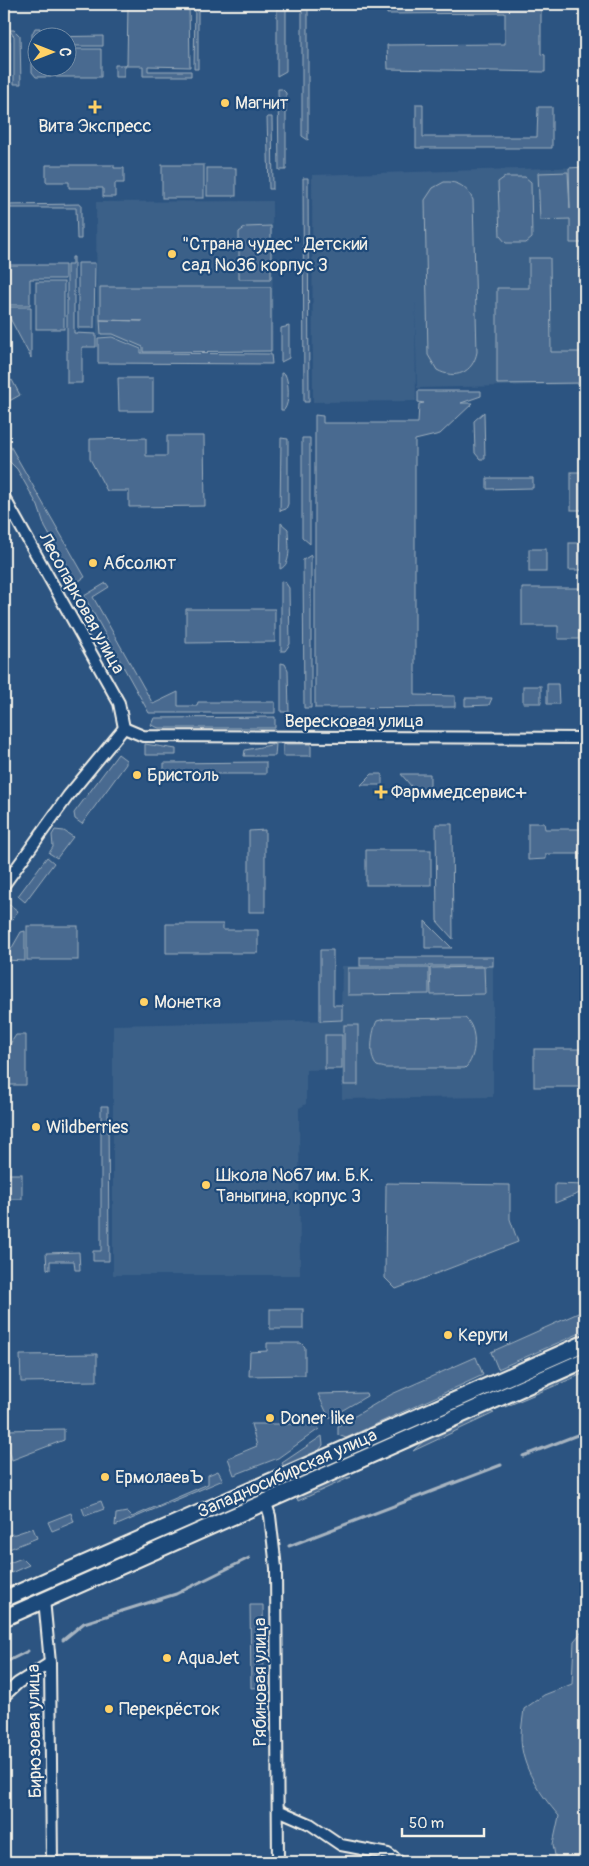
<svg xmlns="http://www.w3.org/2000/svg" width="589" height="1866" font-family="Pangolin,sans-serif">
  <rect width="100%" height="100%" fill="#2c5481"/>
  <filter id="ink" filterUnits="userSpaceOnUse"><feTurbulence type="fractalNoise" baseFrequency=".02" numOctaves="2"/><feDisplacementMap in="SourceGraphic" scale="10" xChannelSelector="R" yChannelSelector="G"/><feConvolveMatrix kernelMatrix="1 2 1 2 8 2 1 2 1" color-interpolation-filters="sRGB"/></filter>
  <g filter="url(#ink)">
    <g fill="#3b6088">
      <polygon points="585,167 585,384 417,388 415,301 416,401 313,402 312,175"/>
      <polygon points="272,201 273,352 142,352 142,348 112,336 97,336 96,202"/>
      <polygon points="342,966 493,966 493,1097 342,1099 342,1069 306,1070 306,1104 299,1108 300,1275 113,1275 113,1025 341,1020"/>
    </g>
    <g fill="#496b90" stroke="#9eaebc">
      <polygon points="128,4 189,4 190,67 148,66 148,71 191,71 191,76 143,76 143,66 124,66 124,77 115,77 115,65 127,65"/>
      <polygon points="195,4 198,4 198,69 194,69"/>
      <polygon points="277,4 286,4 286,71 277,76"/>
      <polygon points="302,4 308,4 308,140 302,136"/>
      <polygon points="387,4 541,4 541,54 545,55 545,72 388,69 387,45 505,44 505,13 387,14"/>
      <polygon points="35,28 40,28 40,37 103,36 103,46 68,46 68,38 38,38 38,68 51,68 51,77 36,77 32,72 32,34"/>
      <polygon points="9,30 14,30 20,36 21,84 14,84 14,36"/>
      <polygon points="4,34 10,41 10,84 4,84"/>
      <polygon points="68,49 101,49 101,77 56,77 56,68 68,68"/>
      <polygon points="278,89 282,89 286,93 286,170 279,170"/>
      <polygon points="416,104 423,104 423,137 537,137 538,107 552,107 552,148 416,148"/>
      <polygon points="267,117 272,117 273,189 269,189"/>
      <polygon points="46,165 114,165 114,168 124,168 124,183 115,183 115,197 103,197 103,188 69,188 69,182 46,182"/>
      <rect x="162" y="165" width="42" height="33"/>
      <polygon points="585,167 585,243 570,243 570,219 540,220 538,173 568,172 570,209 569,168"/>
      <rect x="207" y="168" width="29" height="28"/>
      <polygon points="505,177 525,177 531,182 532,238 526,243 506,243 500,236 498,182"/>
      <polygon points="303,178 308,178 309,402 304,402"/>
      <path d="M 444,182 C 458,181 467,187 473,200 L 477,352 C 473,373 455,380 437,370 L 428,355 L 425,200 L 433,188 Z"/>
      <polygon points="81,204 81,239 77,239 76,208 4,208 4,205"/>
      <polygon points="271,226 271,279 239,279 239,232 246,227"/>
      <polygon points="72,257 74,257 74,333 96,334 96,347 82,347 82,383 67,383 67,265 72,265"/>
      <polygon points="529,258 550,258 551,352 585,352 585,383 497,384 497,288 529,288"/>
      <polygon points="78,263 95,263 94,328 78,328"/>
      <polygon points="9,265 65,265 65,279 30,279 30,305 8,305"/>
      <rect x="36" y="282" width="28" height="47"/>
      <polygon points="100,287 271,287 271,351 143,352 143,347 113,334 101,334 100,320 143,321 100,320"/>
      <polygon points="4,307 31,307 31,358"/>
      <polygon points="289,326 289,358 281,362 281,328"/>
      <polygon points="112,337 141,349 141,353 271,354 272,364 98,363 98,338"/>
      <path d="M 281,373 L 285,374 C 289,382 290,403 284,410 L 281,410 Z"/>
      <polygon points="118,378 153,378 153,411 119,411"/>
      <polygon points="12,380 20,395 4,404 4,385"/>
      <polygon points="418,391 481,391 481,396 461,403 473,403 440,434 415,440 415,695 455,696 455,707 315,708 315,415 323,416 323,423 418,423 419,404 424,403 418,402"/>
      <polygon points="484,412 485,459 480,459 475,453 474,421"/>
      <polygon points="4,435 85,577 76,583 45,527 38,506 17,469 4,456"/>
      <polygon points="167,436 204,436 205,506 129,507 129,491 107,491 90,459 90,439 146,438 146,456 167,456"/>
      <polygon points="281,438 288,439 288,504 286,509 280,511"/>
      <polygon points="302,438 310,438 310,544 302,537"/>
      <rect x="571" y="472" width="14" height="38"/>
      <polygon points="487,478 533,478 533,488 487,489"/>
      <path d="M 281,523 L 288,529 C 288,541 293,564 280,569 Z"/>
      <rect x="569" y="543" width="16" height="27"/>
      <rect x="529" y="549" width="17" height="23"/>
      <polygon points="311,555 311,708 304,708 303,560"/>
      <polygon points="281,581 285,582 289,588 290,644 285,651 281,651"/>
      <polygon points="106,583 109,587 93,597 153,704 178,692 178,706 197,706 198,702 275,702 275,713 149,713 84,596"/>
      <polygon points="522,588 579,588 579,639 558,639 558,626 522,626"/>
      <polygon points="186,609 275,609 275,642 186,643"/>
      <polygon points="281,663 285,664 288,670 289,712 281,712"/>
      <polygon points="547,684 558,684 559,704 547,704"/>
      <rect x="523" y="686" width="18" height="17"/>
      <polygon points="465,698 492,698 489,705 465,706"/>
      <polygon points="275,717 275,728 159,728 151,725 154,718"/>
      <polygon points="145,744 176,749 176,755 145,755"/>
      <polygon points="276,744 275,756 244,756 245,750"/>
      <rect x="283" y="744" width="28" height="12"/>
      <polygon points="118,754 126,760 126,764 82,824 75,819 74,813"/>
      <polygon points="266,762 266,774 164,774 164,763"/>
      <polygon points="372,774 382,774 382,785 361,785"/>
      <polygon points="401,774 430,774 430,790 411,790 411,786"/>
      <polygon points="528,823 544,823 545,829 585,829 585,854 546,854 546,859 528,860"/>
      <polygon points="436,824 452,824 453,939 437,921"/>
      <polygon points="55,830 64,831 73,837 57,858 49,853 53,847 52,835"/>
      <polygon points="265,830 265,912 249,912 249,831"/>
      <rect x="366" y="850" width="65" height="35"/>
      <polygon points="47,857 54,863 25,902 18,896"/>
      <polygon points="10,905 18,911 4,930 4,907"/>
      <polygon points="425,921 452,948 425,948"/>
      <polygon points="166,924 223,924 223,930 258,930 258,953 166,953"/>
      <rect x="27" y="926" width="51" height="34"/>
      <polygon points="25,931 25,961 5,960 21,932"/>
      <polygon points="320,950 333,950 333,1005 342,1005 342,1020 320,1021"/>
      <rect x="360" y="957" width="133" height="9"/>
      <polygon points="484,967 485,994 431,995 430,968"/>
      <polygon points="348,968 429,968 429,994 348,995"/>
      <path d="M 465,1018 C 478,1027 477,1058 465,1068 L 385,1068 C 383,1067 380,1067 377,1066 C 368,1058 372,1030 377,1021 L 385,1019 Z"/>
      <rect x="344" y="1025" width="14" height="60"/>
      <polygon points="16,1035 26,1035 26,1085 4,1085 4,1053"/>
      <rect x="325" y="1035" width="17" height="34"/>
      <rect x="534" y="1049" width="51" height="38"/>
      <polygon points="101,1106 108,1106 109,1261 93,1261 93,1251 101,1251"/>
      <rect x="4" y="1174" width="18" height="25"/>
      <polygon points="386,1183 510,1185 510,1219 518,1242 396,1289 385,1278"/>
      <polygon points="555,1184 585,1185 585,1191 555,1203"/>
      <polygon points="79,1252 80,1270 75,1270 74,1261 50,1261 50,1270 47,1269 46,1253"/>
      <rect x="270" y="1309" width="33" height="20"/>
      <polygon points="585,1310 585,1331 498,1369 491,1352"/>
      <polygon points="267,1343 301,1343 305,1347 305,1375 249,1376 250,1352 267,1351"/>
      <polygon points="97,1354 97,1381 21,1382 20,1355"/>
      <polygon points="476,1357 483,1375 346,1438 338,1435 338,1426 392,1394"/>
      <polygon points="585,1368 585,1373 505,1407 507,1403"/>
      <polygon points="366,1393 367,1396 329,1418 318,1394"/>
      <polygon points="488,1411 494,1413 413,1451 427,1438"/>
      <polygon points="310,1415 319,1429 278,1458 234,1475 228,1458 257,1446 251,1424 291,1424"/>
      <polygon points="64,1429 64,1440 12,1460 4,1432 4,1430"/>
      <polygon points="322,1436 323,1445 317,1453 284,1467 282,1463"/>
      <polygon points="218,1471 223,1480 115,1526 116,1514 127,1512 132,1517 208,1484 208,1475"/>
      <polygon points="351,1477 298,1501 297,1497 332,1481"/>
      <polygon points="101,1501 104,1509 85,1516 82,1508"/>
      <polygon points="71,1513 74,1522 52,1531 48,1522"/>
      <polygon points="33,1528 37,1538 4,1551 4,1535 15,1534"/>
      <polygon points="22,1558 29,1565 4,1576 4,1565"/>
      <polygon points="250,1605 263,1605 264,1687 251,1688"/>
      <path d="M 585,1628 L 585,1790 L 582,1802 L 580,1862 L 556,1862 L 553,1844 L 559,1816 C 540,1794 521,1767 521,1737 C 521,1728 523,1718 524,1709 L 544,1695 L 572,1684 L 574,1641 Z"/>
    </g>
    <polygon fill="#738ca6" stroke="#a7b4c0" points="585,1790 585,1862 580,1862 582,1802"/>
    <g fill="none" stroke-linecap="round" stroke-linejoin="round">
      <g stroke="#a7b4c0" stroke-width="3">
        <polyline points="523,1456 585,1432"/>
        <polyline points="289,1546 501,1465"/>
        <polyline points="63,1640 84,1623 176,1594 249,1558"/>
        <polyline points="4,1663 28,1651"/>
      </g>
      <defs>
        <g id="street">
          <polyline points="4,497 119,703 124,728"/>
          <polyline points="124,728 143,736 585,738"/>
          <polyline points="4,885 68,796 124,728"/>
          <polyline points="266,1503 270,1516 276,1568 278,1862"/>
          <polyline points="44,1599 50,1663 52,1862"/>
          <polyline points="4,1696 18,1683 50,1663"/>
          <polyline points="278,1810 310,1824 341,1845 388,1854 400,1862"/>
        </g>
        <g id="secondary">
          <polyline points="4,1599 585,1343"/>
          <polyline points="4,1618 585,1360"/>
        </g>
      </defs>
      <use href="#street" stroke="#f4f1e8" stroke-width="14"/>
      <use href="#secondary" stroke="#f4f1e8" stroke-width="19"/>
      <use href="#street" stroke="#1f4a7a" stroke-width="10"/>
      <use href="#secondary" stroke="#1f4a7a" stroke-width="15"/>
    </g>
  </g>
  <g fill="#ffd166" stroke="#1f4a7a" stroke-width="2">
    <circle cx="225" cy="103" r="5"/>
    <path d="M92.5 99.5h5v5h5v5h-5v5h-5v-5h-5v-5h5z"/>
    <circle cx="172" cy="254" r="5"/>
    <circle cx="93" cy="563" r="5"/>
    <circle cx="137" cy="775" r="5"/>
    <path d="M378.5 784.5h5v5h5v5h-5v5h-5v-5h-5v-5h5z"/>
    <circle cx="144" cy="1002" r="5"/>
    <circle cx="36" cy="1127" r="5"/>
    <circle cx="206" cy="1185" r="5"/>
    <circle cx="448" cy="1335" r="5"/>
    <circle cx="270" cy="1418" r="5"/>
    <circle cx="105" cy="1477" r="5"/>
    <circle cx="167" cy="1658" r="5"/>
    <circle cx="109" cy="1709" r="5"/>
  </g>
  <g text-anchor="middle" stroke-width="4.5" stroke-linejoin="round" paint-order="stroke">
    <g font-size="18" fill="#f4f1e8" stroke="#1f4a7a" text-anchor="start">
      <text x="235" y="109">Магнит</text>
      <text x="95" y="132" text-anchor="middle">Вита Экспресс</text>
      <text x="182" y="250">"Страна чудес" Детский<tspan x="182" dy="21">сад №36 корпус 3</tspan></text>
      <text x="103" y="569">Абсолют</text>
      <text x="147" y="781">Бристоль</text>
      <text x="391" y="798">Фарммедсервис+</text>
      <text x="154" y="1008">Монетка</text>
      <text x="46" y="1133">Wildberries</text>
      <text x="216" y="1181">Школа №67 им. Б.К.<tspan x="216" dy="21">Таныгина, корпус 3</tspan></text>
      <text x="458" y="1341">Керуги</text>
      <text x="280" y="1424">Doner like</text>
      <text x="115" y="1483">ЕрмолаевЪ</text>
      <text x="177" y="1664">AquaJet</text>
      <text x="119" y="1715">Перекрёсток</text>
    </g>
    <g font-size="18" fill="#f4f1e8" stroke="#1f4a7a">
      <text transform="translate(82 603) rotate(61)" y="6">Лесопарковая улица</text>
      <text x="354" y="727">Вересковая улица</text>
      <text transform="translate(287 1473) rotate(-24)" y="6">Западносибирская улица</text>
      <text transform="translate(260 1682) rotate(-90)" y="6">Рябиновая улица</text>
      <text transform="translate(34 1731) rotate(-91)" y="6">Бирюзовая улица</text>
    </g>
  </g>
  <rect width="589" height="1866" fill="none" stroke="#1f4a7a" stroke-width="20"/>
  <rect x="10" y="10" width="569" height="1846" fill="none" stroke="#f4f1e8" stroke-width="2" filter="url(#ink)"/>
  <g transform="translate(52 52) rotate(90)"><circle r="24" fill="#1f4a7a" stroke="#748da6"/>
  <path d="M0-4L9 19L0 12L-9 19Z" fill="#ffd166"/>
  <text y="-8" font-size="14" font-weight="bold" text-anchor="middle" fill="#f4f1e8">С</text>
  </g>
  <path d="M402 1828v8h82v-8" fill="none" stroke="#f4f1e8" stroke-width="2.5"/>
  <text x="409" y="1828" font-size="15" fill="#f4f1e8" stroke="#1f4a7a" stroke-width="4" paint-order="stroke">50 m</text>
</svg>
